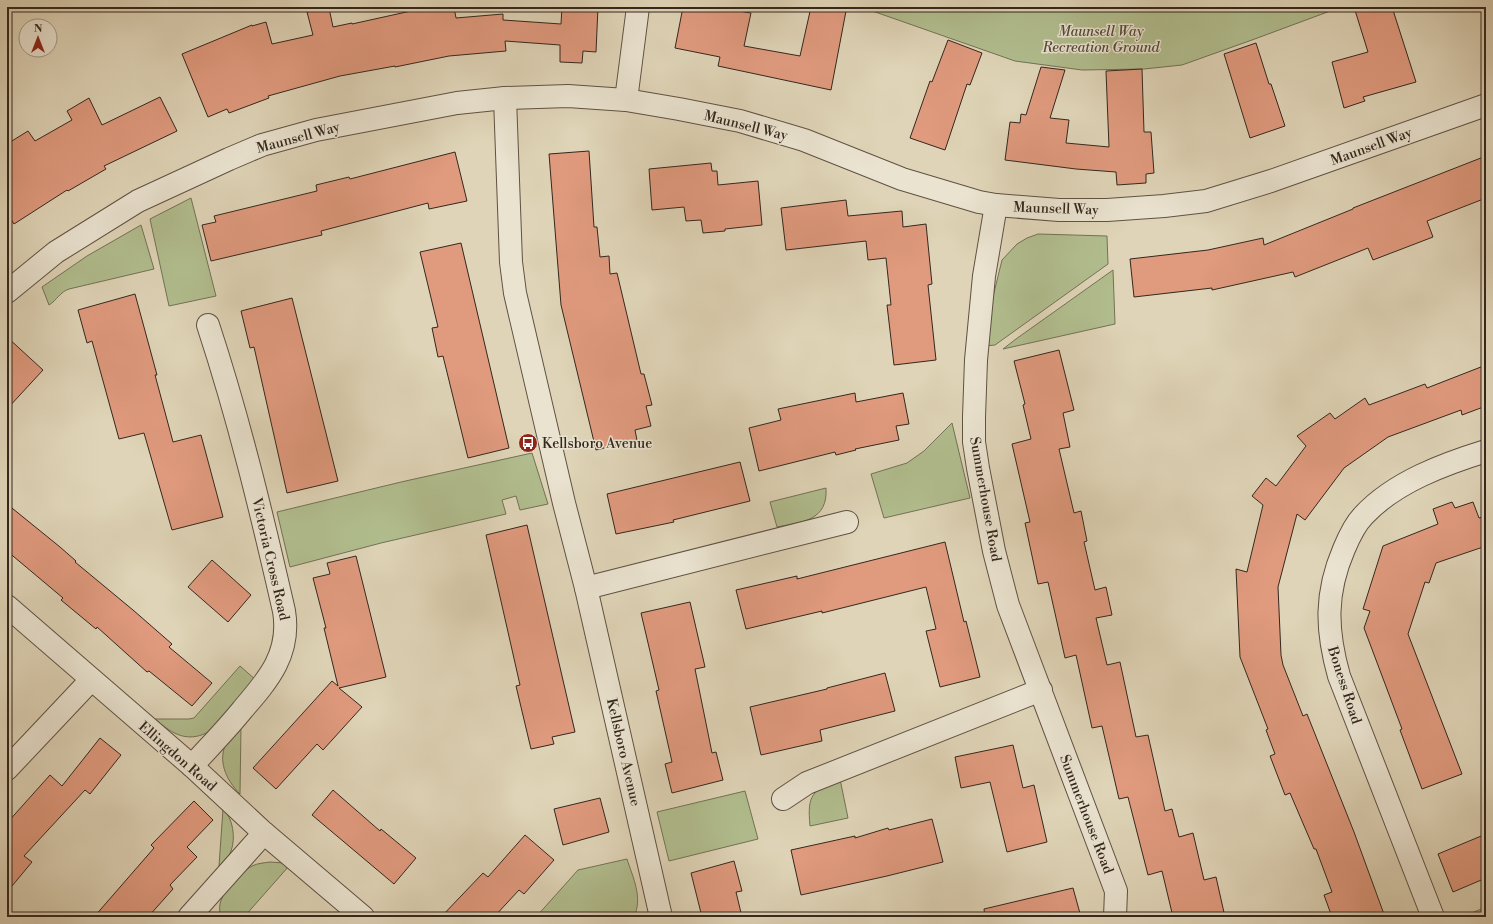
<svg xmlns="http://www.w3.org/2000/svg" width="1493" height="924" font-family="'Libre Bodoni',serif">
  <rect width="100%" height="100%" fill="#dfd4b7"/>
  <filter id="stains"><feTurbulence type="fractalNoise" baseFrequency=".005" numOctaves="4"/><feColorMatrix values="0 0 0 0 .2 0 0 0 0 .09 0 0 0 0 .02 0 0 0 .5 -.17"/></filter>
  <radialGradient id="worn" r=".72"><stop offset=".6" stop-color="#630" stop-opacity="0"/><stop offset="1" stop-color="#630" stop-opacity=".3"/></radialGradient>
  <g fill="#b1bd8e" stroke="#727256">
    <polygon points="861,7 1341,7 1252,40 1182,65 1144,69 1082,70 1015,61"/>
    <polygon points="191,198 216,296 169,306 150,219"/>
    <path d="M 141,225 L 154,269 L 69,289 C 60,292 57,300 49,305 L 42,287 L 87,256 Z"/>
    <polygon points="1038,234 1107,236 1108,264 995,345 985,346 992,301 1002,260 1017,244 1027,238"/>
    <polygon points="1113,270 1115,324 1003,349 1016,339"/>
    <polygon points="952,423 970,498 884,518 871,474 907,463 924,451"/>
    <polygon points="532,453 548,504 520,510 516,496 502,500 506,514 381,543 290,567 277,512 401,482"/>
    <path d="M 826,488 C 828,521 802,522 777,527 L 770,502 Z"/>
    <path d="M 240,666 L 257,681 L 212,730 C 189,744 173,735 155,719 L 189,719 L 194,718 Z"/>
    <path d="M 241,726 L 240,794 C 226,780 216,759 228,740 C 232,735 237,731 241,726 Z"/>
    <path d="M 840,779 L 848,818 L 810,826 C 807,794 812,791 840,779 Z"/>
    <polygon points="745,791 758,839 669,861 657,812"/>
    <path d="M 223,809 C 233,818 236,838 231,851 C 229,857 224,862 219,866 Z"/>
    <path d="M 627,859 C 633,878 643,897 634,917 L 536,917 L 578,870 Z"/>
    <path d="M 270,862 L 285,863 L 289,866 L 244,917 L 221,917 C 220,913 219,909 220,904 C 222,892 241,872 252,866 C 258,863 264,863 270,862 Z"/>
    <polygon points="1486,907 1486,917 1468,917 1467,915"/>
  </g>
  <g fill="#e09a7e" stroke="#34271e">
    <polygon points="429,7 454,7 456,18 503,14 503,20 561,24 562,7 598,7 596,52 583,51 582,63 560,62 560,45 505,41 506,51 449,56 395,67 395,66 340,76 268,96 269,98 229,113 227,109 208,117 182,54 252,25 252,26 266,22 272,44 313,35 307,12 329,8 333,27 352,23 352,24"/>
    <polygon points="683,7 705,7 726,11 727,9 751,13 744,46 800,56 811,7 829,7 846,11 831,90 718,66 720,57 675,48"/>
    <polygon points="1354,7 1392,7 1416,82 1363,97 1365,101 1344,108 1332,62 1368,52"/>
    <polygon points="948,40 982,53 970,85 967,84 945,150 910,138 930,81 932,82"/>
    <polygon points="1256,43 1269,84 1271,84 1285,126 1250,138 1224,54"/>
    <polygon points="1041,67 1065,70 1050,118 1069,120 1066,143 1109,147 1106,71 1142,69 1144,132 1151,132 1154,173 1146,174 1146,183 1117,185 1116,172 1076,169 1005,160 1010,122 1020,123 1021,114 1026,115"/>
    <polygon points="160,97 177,131 104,166 106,169 68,191 67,190 14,224 7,213 7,144 28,131 35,141 72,120 67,111 89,98 102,125"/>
    <polygon points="589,151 594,227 597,227 600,257 609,256 610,274 617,273 641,374 644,374 652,405 646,406 651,426 635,430 637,440 596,450 561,305 549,154"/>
    <polygon points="455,152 467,201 429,209 428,203 321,231 322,235 211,261 202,225 216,222 214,216 317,191 316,185 349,177 350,179"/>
    <polygon points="1486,156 1486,198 1427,221 1433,237 1373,260 1368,248 1295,277 1293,272 1212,290 1212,288 1134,297 1130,259 1208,250 1263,238 1264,245 1353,209 1353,208"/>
    <polygon points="711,163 712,171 717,171 718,185 758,181 762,225 725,229 725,231 703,233 701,220 686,221 684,207 652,210 649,169"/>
    <polygon points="846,200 848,216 902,211 903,227 926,224 932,284 928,285 936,360 894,365 887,305 891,305 886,258 868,260 866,241 786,250 781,208"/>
    <polygon points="461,243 509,448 468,458 443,356 438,357 432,328 438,327 420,252"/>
    <polygon points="135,294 157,375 155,375 173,442 201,435 223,517 172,530 144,433 119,439 92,341 87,343 78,310"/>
    <polygon points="292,298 338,481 287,493 254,347 250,348 241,311"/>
    <polygon points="7,337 43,370 7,409"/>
    <polygon points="1059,350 1074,410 1063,413 1070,447 1059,449 1074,513 1081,511 1087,541 1084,542 1095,590 1106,587 1112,615 1096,618 1107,665 1120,662 1136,737 1148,735 1165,811 1172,809 1179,837 1193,833 1204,880 1216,877 1225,917 1173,917 1162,871 1148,875 1128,797 1119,799 1102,726 1092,728 1076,655 1065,658 1048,582 1038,584 1025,523 1030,522 1012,444 1031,439 1023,405 1025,404 1014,361"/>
    <polygon points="1486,365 1486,406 1462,415 1461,410 1388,437 1344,468 1305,520 1297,514 1278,587 1281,655 1283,665 1303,716 1307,714 1354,832 1385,917 1332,917 1324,895 1332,892 1316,849 1314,849 1290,793 1285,795 1270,756 1275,754 1266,730 1268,729 1240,657 1236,569 1247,572 1263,505 1252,496 1266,478 1276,486 1306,446 1297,436 1330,413 1335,419 1365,398 1369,405 1425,384 1427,388"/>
    <polygon points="855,393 856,402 903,393 909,424 896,426 899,440 855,449 856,450 836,455 835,452 759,471 749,428 781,420 778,409"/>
    <polygon points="740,462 750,501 673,520 674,522 616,534 607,494"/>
    <polygon points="1452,502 1455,508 1473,502 1479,518 1486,516 1486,546 1436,563 1429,583 1425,582 1408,634 1462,774 1422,789 1400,730 1402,729 1364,628 1370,611 1363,609 1383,546 1438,524 1433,509"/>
    <polygon points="7,504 60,547 76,561 75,562 133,610 172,644 169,647 212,683 192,706 149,671 147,672 97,627 96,629 61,600 63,598 7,551"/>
    <polygon points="527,525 575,732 552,737 554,744 531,749 516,686 520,685 486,535"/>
    <polygon points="945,542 964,622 966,621 980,677 940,687 926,631 936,629 926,587 822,613 822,611 746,629 736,590 797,576 797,579"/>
    <polygon points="356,556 386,677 339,688 362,707 323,750 317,744 276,789 253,768 332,681 338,686 324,628 326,628 313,578 330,574 327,563"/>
    <polygon points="212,560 251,595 228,622 188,587"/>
    <polygon points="690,602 705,667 695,669 712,753 716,752 723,780 672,793 665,764 672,762 656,691 659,690 641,613"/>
    <polygon points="885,673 895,711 820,730 822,741 761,755 750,707 827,689 827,688"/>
    <polygon points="100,738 121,755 90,794 85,790 24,856 32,862 7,892 7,823 50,775 62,786"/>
    <polygon points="1013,745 1023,788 1034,785 1047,842 1007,852 990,782 961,788 955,757"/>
    <polygon points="333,790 380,831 381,829 416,858 394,884 312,815"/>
    <polygon points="600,798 609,832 563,845 554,809"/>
    <polygon points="194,801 213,820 187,847 197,857 170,885 173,889 148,917 94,917 154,848 151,845"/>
    <polygon points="932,819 943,862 887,876 801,895 791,850 855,836 855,838 888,828 889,830"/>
    <polygon points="1486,834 1486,878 1453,892 1438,854"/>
    <polygon points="525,835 554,860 524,894 519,890 494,917 441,917 483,873 488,877"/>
    <polygon points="734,861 742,891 736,892 742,917 702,917 691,873"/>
    <polygon points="1073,888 1081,917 985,917 984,909"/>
  </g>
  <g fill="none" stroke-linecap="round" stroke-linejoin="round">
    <defs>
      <g id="minor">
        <polyline points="505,98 511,262 515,293 564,503 586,588 661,917"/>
        <polyline points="626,100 638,7"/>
        <polyline points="996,205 984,276 976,360 974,417 974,442 978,468 994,551 1008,605 1116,891 1115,917"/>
        <polyline points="7,292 56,252 138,201 229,159 262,145 316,130 457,103 505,98 568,96 626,100 679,109 740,121 804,140 902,179 979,202 996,205 1059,210 1107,210 1164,206 1206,201 1271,181 1486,105"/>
        <polyline points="586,588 847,522"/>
        <polyline points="7,606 192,766 264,833 363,917"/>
        <path d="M 192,766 C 209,747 227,729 243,709 C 269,679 291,653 284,611 C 262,515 239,419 208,325"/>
        <polyline points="7,769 91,680"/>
        <polyline points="783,799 807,783 1041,690"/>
        <polyline points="189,917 264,833"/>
        <path d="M 1433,917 L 1339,676 C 1326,630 1325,593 1344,549 C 1349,537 1355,524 1364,515 C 1395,482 1444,464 1486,451"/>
      </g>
    </defs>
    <use href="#minor" stroke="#5f5244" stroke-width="24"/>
    <use href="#minor" stroke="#eae3d0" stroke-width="22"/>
  </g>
  <defs>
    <symbol id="bus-disc" viewBox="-11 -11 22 22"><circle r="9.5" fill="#8f2418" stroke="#eae3d0"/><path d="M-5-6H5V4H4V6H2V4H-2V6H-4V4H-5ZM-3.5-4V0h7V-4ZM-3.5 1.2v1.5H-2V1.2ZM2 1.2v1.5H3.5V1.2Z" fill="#fff"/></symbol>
  </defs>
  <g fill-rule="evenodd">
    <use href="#bus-disc" x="517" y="432" width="22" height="22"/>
  </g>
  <g text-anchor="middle" stroke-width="3" stroke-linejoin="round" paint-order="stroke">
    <g font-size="14" font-style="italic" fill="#534c3a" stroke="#eae3d0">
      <text x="1101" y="36">Maunsell Way<tspan x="1101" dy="16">Recreation Ground</tspan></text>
    </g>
    <g font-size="14" fill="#34271e" stroke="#eae3d0">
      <text transform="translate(746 125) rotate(14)" y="5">Maunsell Way</text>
      <text transform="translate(298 137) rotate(-15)" y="5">Maunsell Way</text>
      <text transform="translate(1371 146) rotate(-20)" y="5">Maunsell Way</text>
      <text transform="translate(1056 208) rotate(2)" y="5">Maunsell Way</text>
      <text transform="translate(986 499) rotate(80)" y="5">Summerhouse Road</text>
      <text transform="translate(271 559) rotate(77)" y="5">Victoria Cross Road</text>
      <text transform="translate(1345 685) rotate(72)" y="5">Boness Road</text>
      <text transform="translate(624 752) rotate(77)" y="5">Kellsboro Avenue</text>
      <text transform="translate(178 756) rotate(41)" y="5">Ellingdon Road</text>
      <text transform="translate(1087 814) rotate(69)" y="5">Summerhouse Road</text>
    </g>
    <g font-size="14" fill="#34271e" stroke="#eae3d0" text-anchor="start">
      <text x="542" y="448">Kellsboro Avenue</text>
    </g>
  </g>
  <rect width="1493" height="924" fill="none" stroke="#dfd4b7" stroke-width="24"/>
  <rect x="8" y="8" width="1477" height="908" fill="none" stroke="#34271e" stroke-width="2"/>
  <rect x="12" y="12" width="1469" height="900" fill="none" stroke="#34271e"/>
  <g transform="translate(38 38)"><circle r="19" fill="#eae3d0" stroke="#a19889"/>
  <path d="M0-3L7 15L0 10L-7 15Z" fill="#8f2418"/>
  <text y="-6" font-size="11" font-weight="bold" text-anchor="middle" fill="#34271e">N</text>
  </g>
  <rect width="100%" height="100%" filter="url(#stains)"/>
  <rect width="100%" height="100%" fill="url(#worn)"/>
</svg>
